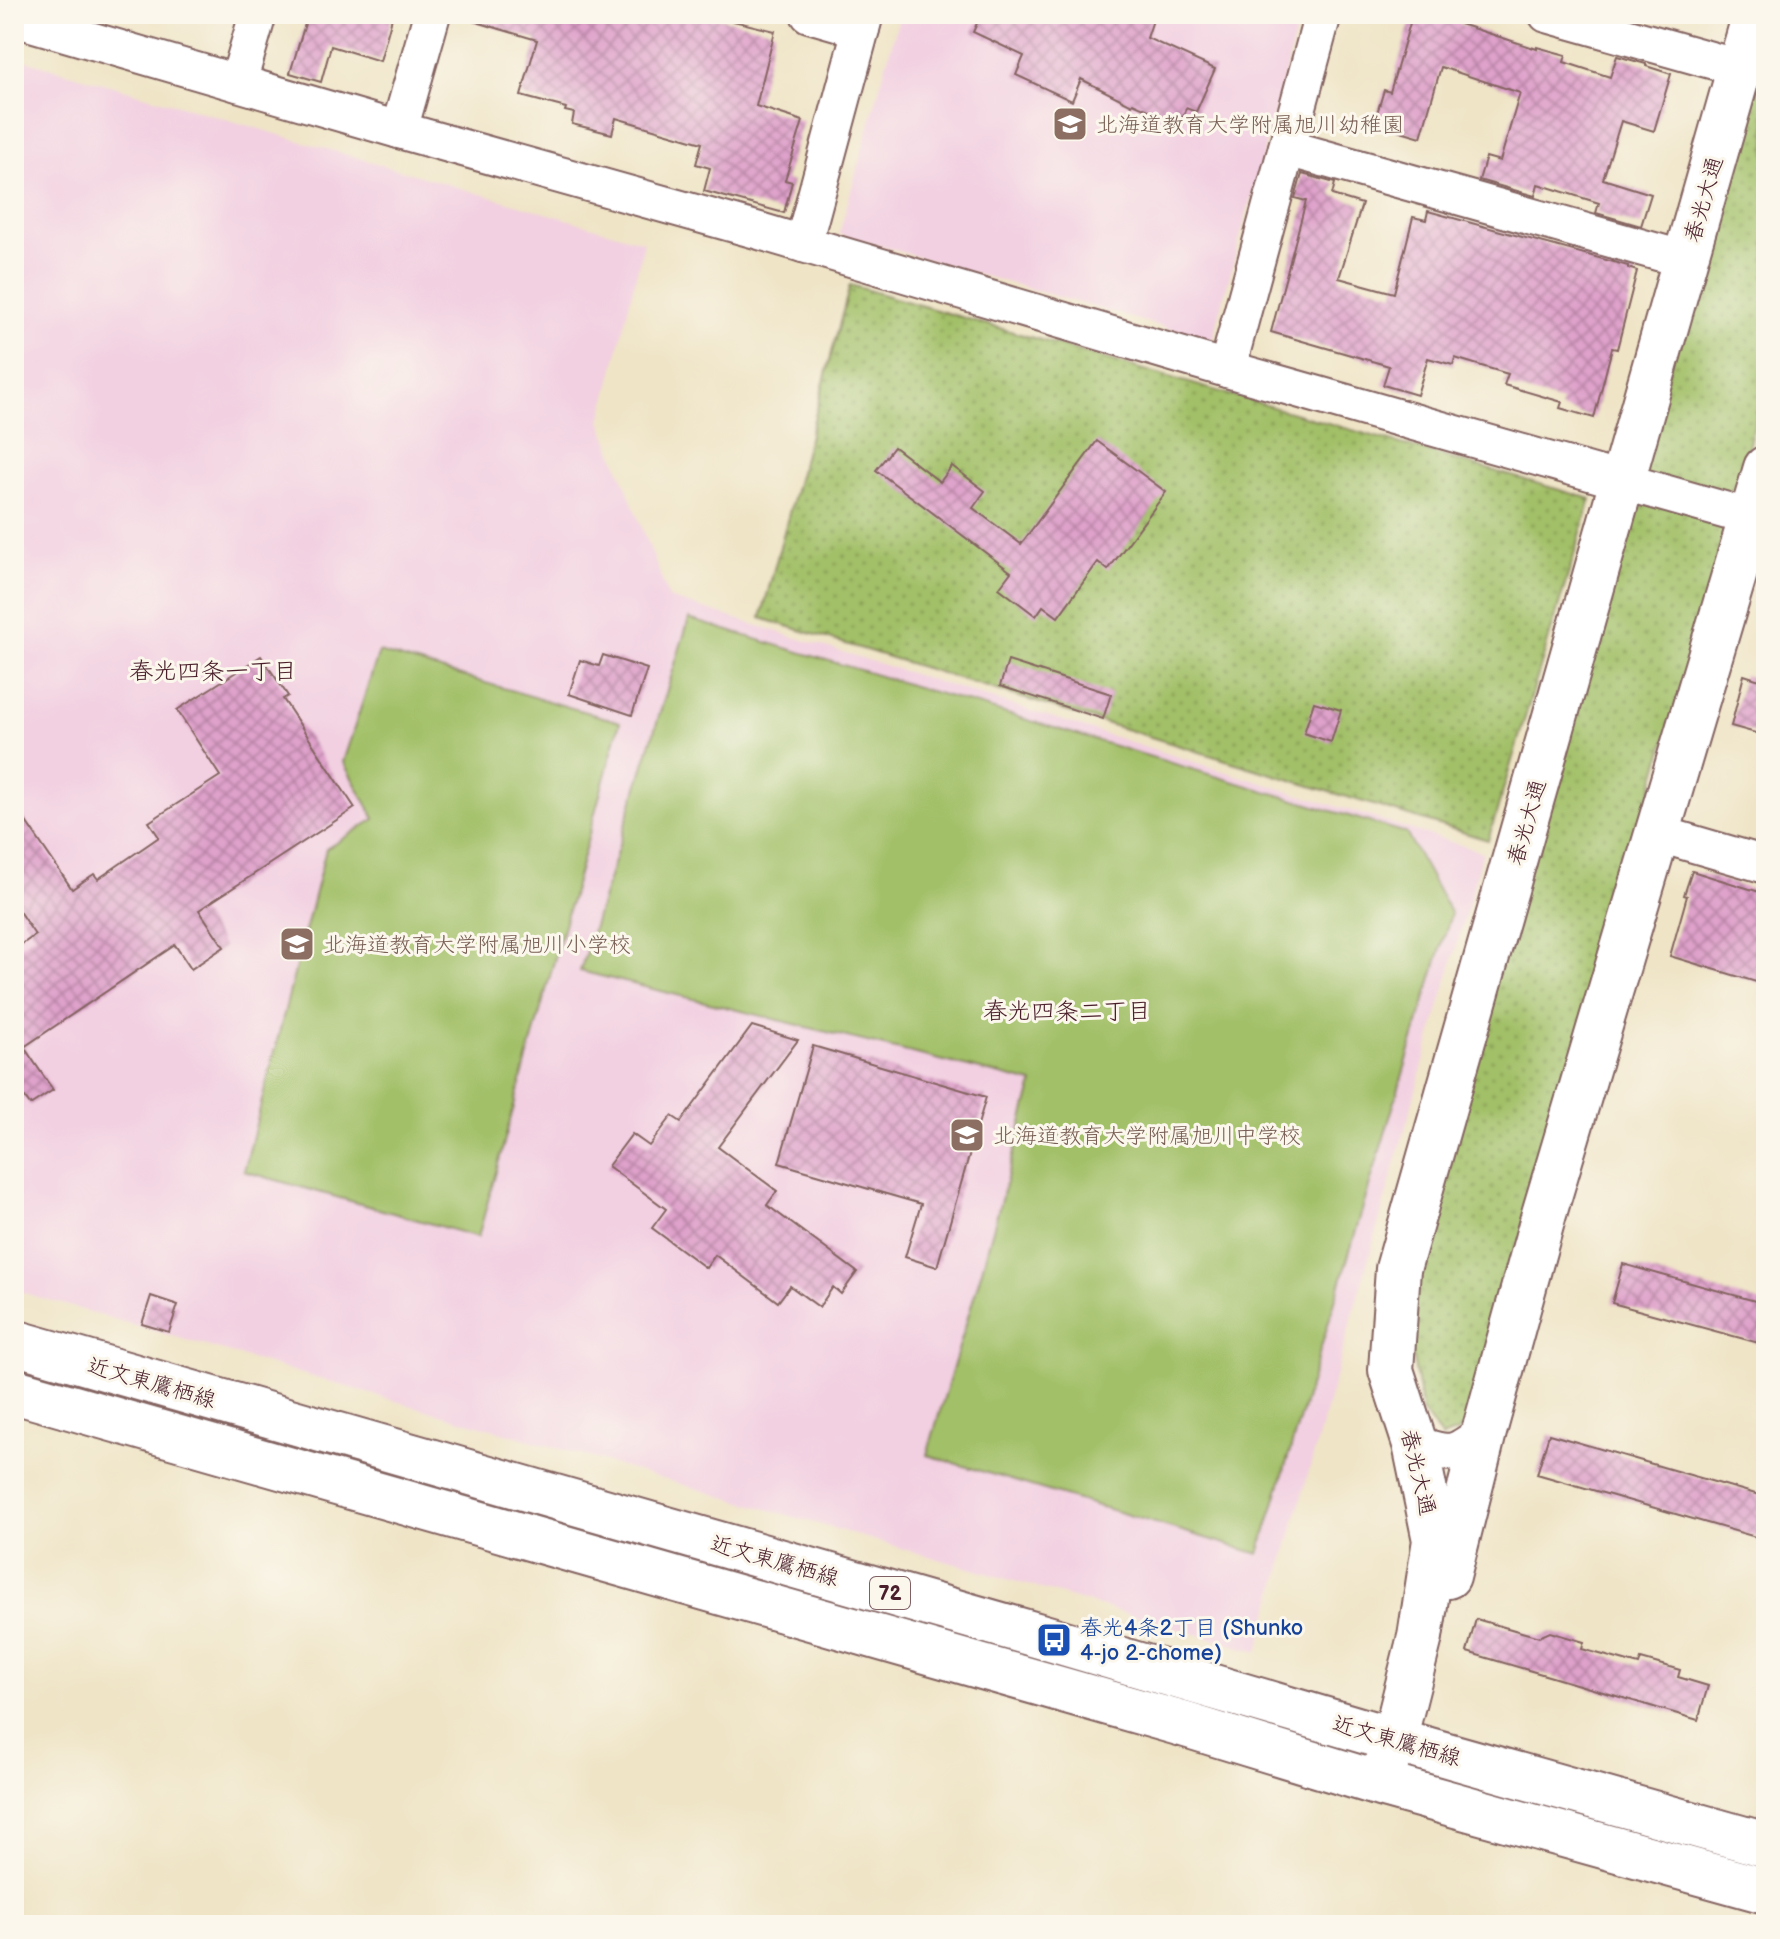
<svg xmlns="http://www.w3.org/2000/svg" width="1780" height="1939" font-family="'Balsamiq Sans','Klee One',sans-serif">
  <defs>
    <pattern id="grass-dots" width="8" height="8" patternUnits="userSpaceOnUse" patternTransform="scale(2)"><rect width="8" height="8" fill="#a2c067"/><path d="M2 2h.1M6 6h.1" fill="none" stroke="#869b55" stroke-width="1.8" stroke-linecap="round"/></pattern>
    <pattern id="building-cross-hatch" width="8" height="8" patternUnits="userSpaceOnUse" patternTransform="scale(2)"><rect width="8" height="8" fill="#dfa2cb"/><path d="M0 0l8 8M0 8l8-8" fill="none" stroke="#b783a5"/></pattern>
  </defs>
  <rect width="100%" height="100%" fill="#fbf7ec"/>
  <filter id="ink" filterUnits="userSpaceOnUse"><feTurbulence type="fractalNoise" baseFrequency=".0125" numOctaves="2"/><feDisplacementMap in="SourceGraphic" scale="16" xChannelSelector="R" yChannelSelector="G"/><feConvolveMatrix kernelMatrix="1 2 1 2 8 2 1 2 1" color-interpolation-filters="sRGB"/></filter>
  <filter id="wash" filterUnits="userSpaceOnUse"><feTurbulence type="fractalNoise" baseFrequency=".006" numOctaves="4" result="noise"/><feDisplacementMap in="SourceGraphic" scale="32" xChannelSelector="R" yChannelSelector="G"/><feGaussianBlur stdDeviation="1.8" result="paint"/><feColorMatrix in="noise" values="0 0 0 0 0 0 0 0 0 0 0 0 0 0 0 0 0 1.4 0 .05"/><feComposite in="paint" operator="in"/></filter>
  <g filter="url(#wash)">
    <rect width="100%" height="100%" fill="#efe4c6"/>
    <g fill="#f2cfe1">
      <polygon points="900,14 1301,14 1212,341 839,234"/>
      <polygon points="14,57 644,242 601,421 669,598 1483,852 1258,1652 14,1290"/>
    </g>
    <g fill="url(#grass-dots)" stroke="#767049" stroke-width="2">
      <polygon points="1766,31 1766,383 1473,1426 1442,1438 1422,1411 1409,1334 1418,1250"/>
      <polygon points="850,285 1591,499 1488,840 761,618"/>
    </g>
    <g fill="#a2c067" stroke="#767049" stroke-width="2">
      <polygon points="689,619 1406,833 1451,914 1259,1554 927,1455 981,1273 1033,1083 580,971"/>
      <polygon points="379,652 620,722 478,1237 244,1171 326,849 375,819 343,762"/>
    </g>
    <g id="blocks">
      <g fill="url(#building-cross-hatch)">
        <polygon points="308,14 393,14 380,61 331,46 321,82 290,73"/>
        <polygon points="474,14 704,14 775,31 756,106 803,121 785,180 792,182 784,213 704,191 710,168 696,164 702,143 616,118 612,134 572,124 574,113 565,111 566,108 521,96 537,40 473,21"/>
        <polygon points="981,14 1155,14 1147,38 1215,69 1196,112 1186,108 1180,124 1133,103 1132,105 1081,79 1072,101 1016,75 1024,56 973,32"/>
        <polygon points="1430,14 1463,14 1460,24 1537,49 1537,47 1566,55 1564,62 1610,77 1617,56 1646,64 1646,66 1671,74 1654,131 1621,121 1603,179 1651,194 1641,226 1596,213 1599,203 1538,184 1535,196 1479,180 1486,157 1500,161 1520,93 1441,67 1421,137 1374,123 1384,90 1390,92 1412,16 1428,20"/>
        <polygon points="1302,174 1335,183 1332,195 1362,204 1339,278 1394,293 1413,217 1426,220 1428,211 1628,266 1628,268 1637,271 1617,349 1612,348 1594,418 1560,408 1562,402 1504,385 1508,374 1455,358 1453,365 1428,358 1417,395 1383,385 1389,366 1271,332 1306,201 1295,198"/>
        <polygon points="1097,441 1166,492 1108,570 1098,562 1058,617 1043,606 1036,616 999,588 1011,572 876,470 894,447 940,482 952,466 985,491 973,508 1021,544"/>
        <polygon points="603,655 647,669 632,715 569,694 580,660 599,666"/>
        <polygon points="261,656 288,696 283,699 355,808 199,910 224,947 191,969 175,945 24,1047 53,1090 30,1105 14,1083 14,950 35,935 14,904 14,804 72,889 94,874 98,879 159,837 149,822 220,776 177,710"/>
        <polygon points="1008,661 1111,694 1103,719 1000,686"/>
        <polygon points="1744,675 1766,682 1766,736 1731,726"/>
        <polygon points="1314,702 1341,710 1331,742 1304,733"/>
        <polygon points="1692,871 1766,894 1766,985 1670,956 1687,896 1684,895"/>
        <polygon points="752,1026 798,1040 718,1147 777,1191 767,1205 857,1272 841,1294 833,1287 819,1307 790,1286 778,1302 715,1255 706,1268 652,1228 666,1209 608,1166 632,1134 649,1146 672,1116 681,1122"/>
        <polygon points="813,1046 986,1097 937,1267 905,1257 921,1204 779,1163"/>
        <polygon points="1623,1264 1766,1304 1766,1345 1612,1303"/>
        <polygon points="151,1296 178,1305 169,1332 142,1324"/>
        <polygon points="1549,1434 1766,1497 1766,1540 1537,1474"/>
        <polygon points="1476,1619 1539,1637 1550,1632 1584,1642 1582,1649 1639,1665 1641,1659 1680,1670 1678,1677 1708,1686 1698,1720 1467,1652"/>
      </g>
    </g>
  </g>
  <g filter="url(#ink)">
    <use href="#blocks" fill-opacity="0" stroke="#846461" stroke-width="2"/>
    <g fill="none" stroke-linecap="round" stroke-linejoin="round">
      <defs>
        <g id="minor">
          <polyline points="809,14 861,29"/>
          <polyline points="1547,14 1739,68"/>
          <polyline points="14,18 399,130 756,230 1227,369 1766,522"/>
          <polyline points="238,83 258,14"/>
          <polyline points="399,130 432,14"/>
          <polyline points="1287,148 1686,260"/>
          <polyline points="803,244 865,14"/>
          <polyline points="1227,369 1323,14"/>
          <polyline points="1656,833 1766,865"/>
          <path d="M 1415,1444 C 1452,1456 1453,1456 1484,1432"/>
        </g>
        <g id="tertiary">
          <polyline points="1448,1576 1484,1432 1544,1214 1766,468"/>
          <polyline points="1382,1777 1394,1740 1420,1637 1435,1540 1415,1444 1391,1370 1398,1269 1755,14"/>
        </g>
        <g id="primary">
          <polyline points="14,1342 1054,1640 1394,1740 1766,1845"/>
          <polyline points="14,1391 1186,1725 1380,1784 1766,1891"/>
        </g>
      </defs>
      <use href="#minor" stroke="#846461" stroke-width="40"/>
      <use href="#tertiary" stroke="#846461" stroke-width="48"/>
      <use href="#primary" stroke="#846461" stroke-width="48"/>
      <use href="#minor" stroke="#fff" stroke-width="36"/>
      <use href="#tertiary" stroke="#fff" stroke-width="44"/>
      <use href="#primary" stroke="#fff" stroke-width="44"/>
    </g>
  </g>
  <defs>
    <symbol id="school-square" viewBox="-11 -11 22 22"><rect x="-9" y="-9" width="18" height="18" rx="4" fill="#8d6e63" stroke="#fbf7ec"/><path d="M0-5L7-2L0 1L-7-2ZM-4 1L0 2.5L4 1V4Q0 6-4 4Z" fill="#fff"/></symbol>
    <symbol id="bus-square" viewBox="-11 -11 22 22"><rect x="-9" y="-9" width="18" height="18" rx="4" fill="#1a4fb4" stroke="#fbf7ec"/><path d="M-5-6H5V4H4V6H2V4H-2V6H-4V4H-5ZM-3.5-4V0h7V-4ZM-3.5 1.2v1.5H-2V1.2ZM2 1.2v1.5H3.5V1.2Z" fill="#fff"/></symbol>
  </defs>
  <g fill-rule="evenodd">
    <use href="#school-square" x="1050" y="104" width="40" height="40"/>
    <use href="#school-square" x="277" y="924" width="40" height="40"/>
    <use href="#school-square" x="947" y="1115" width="40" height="40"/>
    <use href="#bus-square" x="1034" y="1620" width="40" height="40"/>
  </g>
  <g text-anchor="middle" stroke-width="6" stroke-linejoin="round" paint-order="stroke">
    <rect fill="#fbf7ec" stroke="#7f6065" stroke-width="2" x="870" y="1577" width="40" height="32" rx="6"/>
    <g font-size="20" font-weight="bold" fill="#4a1f2b">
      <text x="890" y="1600">72</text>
    </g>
    <g font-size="22" fill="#785e54" stroke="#fbf7ec" text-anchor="start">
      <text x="1096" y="132">北海道教育大学附属旭川幼稚園</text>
      <text x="323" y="952">北海道教育大学附属旭川小学校</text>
      <text x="993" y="1143">北海道教育大学附属旭川中学校</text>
    </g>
    <g font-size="22" fill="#4a1f2b" stroke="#fbf7ec">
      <text transform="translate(1703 199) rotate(-74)" y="8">春光大通</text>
      <text transform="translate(1526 822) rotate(-74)" y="8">春光大通</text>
      <text transform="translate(152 1382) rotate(16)" y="8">近文東鷹栖線</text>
      <text transform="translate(1419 1472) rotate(77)" y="8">春光大通</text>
      <text transform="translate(775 1560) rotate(16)" y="8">近文東鷹栖線</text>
      <text transform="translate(1397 1740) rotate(16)" y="8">近文東鷹栖線</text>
    </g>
    <g font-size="22" fill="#164399" stroke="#fbf7ec" text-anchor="start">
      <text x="1080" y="1635">春光4条2丁目 (Shunko<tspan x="1080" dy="25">4-jo 2-chome)</tspan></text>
    </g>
    <g font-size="24" fill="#4a1f2b" stroke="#fbf7ec">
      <text x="213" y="679">春光四条一丁目</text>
      <text x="1067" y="1019">春光四条二丁目</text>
    </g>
  </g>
  <rect width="1780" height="1939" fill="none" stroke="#fbf7ec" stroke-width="48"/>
</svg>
